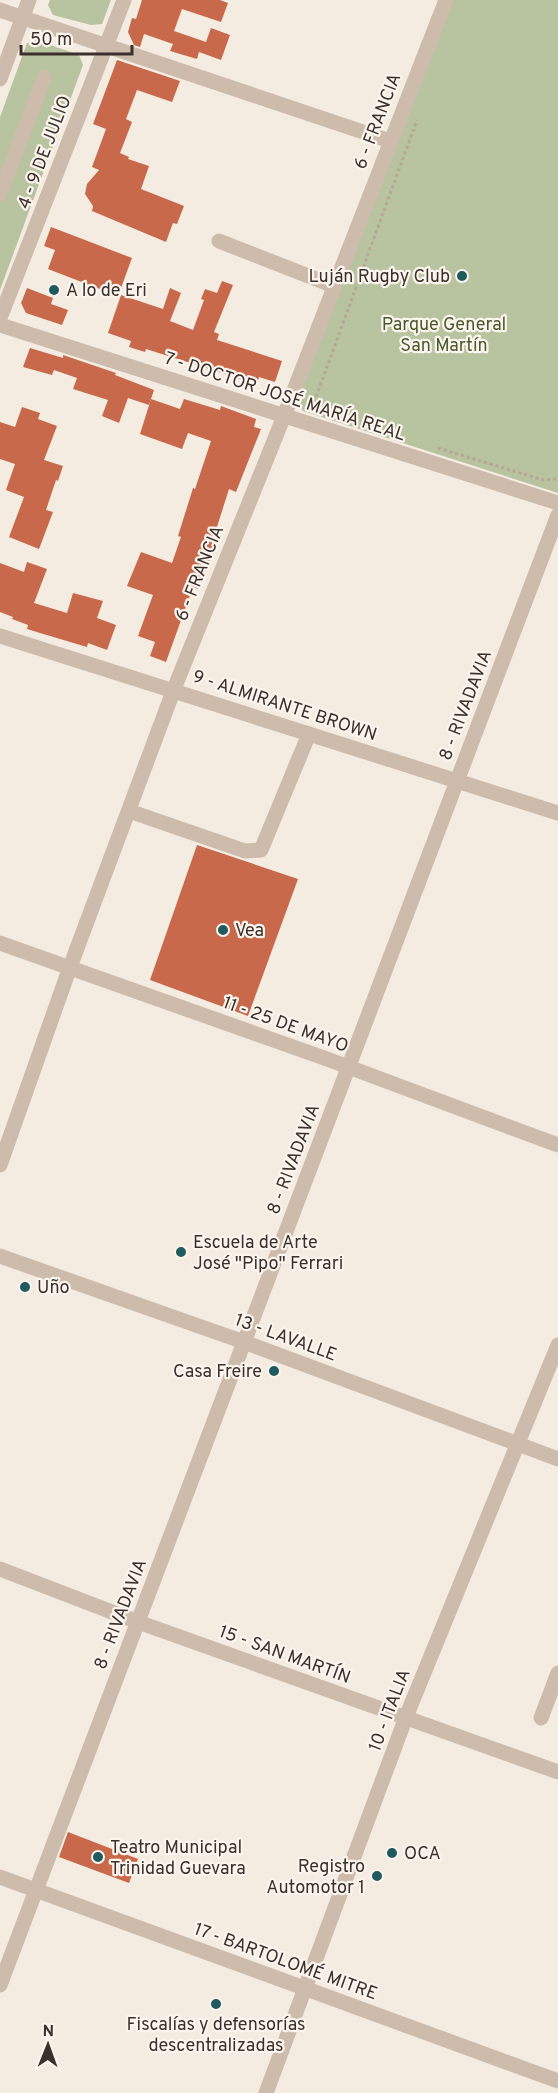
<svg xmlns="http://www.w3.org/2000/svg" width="558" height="2093" font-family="Overpass,sans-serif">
  <rect width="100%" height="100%" fill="#f4ebe1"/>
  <g fill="#b8c4a0">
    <polygon points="50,0 111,0 102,24 91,25 53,15 48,5"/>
    <polygon points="449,0 558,0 558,493 303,411 297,404 297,399"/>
    <polygon points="36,40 79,55 83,65 0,290 0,117 27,43"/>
  </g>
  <g fill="#c8694b">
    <polygon points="142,0 220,0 228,3 221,22 182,9 174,31 206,42 211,28 230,35 221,60 199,52 197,59 170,51 173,44 144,34 140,47 134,45 128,32 132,18 136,19"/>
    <polygon points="117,60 180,81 172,102 137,90 126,119 132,122 120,153 129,157 128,159 149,166 141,189 184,206 177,224 173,223 166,242 92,211 93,206 85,194 87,184 99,170 92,167 106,129 93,124"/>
    <polygon points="51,227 132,258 118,296 48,269 55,250 44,246"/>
    <polygon points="222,281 233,285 214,332 219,334 217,340 282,361 275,382 259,377 257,384 146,349 145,352 129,347 131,341 108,333 121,295 163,309 170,288 181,293 170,321 193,330 204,300 201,299 205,289 217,293"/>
    <polygon points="27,288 53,298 51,304 68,310 62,325 26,313 21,303"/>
    <polygon points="30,348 63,358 63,355 116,373 115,375 154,390 149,405 128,398 119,423 102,416 108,400 73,389 77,378 54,370 52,375 23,367"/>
    <polygon points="151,399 180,409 184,399 220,410 221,406 256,419 254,427 261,429 236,492 229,489 216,530 220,532 215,548 198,589 193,587 166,662 150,656 155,642 138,636 153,595 127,586 141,552 172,563 181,537 178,536 189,501 193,488 195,489 211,441 188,433 182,449 140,434"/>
    <polygon points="22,407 40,413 38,419 57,426 44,460 63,466 58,481 56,480 46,510 53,512 39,549 9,537 24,497 6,490 15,464 0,459 0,422 15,427"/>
    <polygon points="27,562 47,569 34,603 67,613 73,593 103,601 97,618 116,625 107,650 88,643 87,647 40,633 27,629 28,625 12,619 13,617 0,612 0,563 24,572"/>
    <polygon points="197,845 298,879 248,1016 150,980"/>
    <polygon points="68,1832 138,1859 129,1883 59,1857"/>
  </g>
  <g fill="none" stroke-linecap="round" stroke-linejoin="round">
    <g stroke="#b9a596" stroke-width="3" stroke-dasharray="3 3" stroke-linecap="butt">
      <polyline points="312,408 417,120"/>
      <polyline points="438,448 543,480 558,479"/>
    </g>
    <g stroke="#cdbbac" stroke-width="15">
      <polyline points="0,10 390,141"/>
      <polyline points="0,79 29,0"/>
      <polyline points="0,194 44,78"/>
      <polyline points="219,241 334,286"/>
      <polyline points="0,318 124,0"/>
      <polyline points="0,325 558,503"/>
      <polyline points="0,636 558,813"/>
      <polyline points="129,811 245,851 261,850 309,734"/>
      <polyline points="0,943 327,1059 558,1145"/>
      <polyline points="0,1165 70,967 174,689 284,416 446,0"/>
      <polyline points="0,1256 244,1342 558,1459"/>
      <polyline points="0,1569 138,1622 558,1772"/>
      <polyline points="541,1718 558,1673"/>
      <polyline points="0,1877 558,2081"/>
      <polyline points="0,1985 558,515"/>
      <polyline points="266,2093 406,1717 558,1345"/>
    </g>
  </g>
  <g fill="#1f5a5e" stroke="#fbf5ee" stroke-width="2">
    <circle cx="462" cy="276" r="6"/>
    <circle cx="54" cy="290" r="6"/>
    <circle cx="223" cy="930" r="6"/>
    <circle cx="181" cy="1252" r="6"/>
    <circle cx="25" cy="1287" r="6"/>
    <circle cx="274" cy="1371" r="6"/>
    <circle cx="392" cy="1853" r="6"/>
    <circle cx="98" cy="1857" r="6"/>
    <circle cx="377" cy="1876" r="6"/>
    <circle cx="216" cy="2004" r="6"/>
  </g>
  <g text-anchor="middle" stroke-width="4.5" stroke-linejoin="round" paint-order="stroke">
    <g font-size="18" fill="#3b302b" stroke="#fbf5ee">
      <text transform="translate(377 121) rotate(-69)" y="6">6 - FRANCIA</text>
      <text transform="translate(44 152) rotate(-69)" y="6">4 - 9 DE JULIO</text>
      <text transform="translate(285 396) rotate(18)" y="6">7 - DOCTOR JOSÉ MARÍA REAL</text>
      <text transform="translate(199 573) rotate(-68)" y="6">6 - FRANCIA</text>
      <text transform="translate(285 705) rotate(18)" y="6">9 - ALMIRANTE BROWN</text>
      <text transform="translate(465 705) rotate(-69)" y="6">8 - RIVADAVIA</text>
      <text transform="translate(286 1024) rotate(20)" y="6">11 - 25 DE MAYO</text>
      <text transform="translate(293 1159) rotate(-69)" y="6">8 - RIVADAVIA</text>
      <text transform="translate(286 1337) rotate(20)" y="6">13 - LAVALLE</text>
      <text transform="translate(120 1614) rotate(-69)" y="6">8 - RIVADAVIA</text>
      <text transform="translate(285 1654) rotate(20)" y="6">15 - SAN MARTÍN</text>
      <text transform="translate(389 1710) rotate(-69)" y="6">10 - ITALIA</text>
      <text transform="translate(286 1961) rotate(20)" y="6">17 - BARTOLOMÉ MITRE</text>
    </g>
    <g font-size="18" fill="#3b302b" stroke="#fbf5ee" text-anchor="start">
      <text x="450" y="282" text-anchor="end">Luján Rugby Club</text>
      <text x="66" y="296">A lo de Eri</text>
      <text x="235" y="936">Vea</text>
      <text x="193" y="1248">Escuela de Arte<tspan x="193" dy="21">José "Pipo" Ferrari</tspan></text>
      <text x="37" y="1293">Uño</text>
      <text x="262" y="1377" text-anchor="end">Casa Freire</text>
      <text x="110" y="1853">Teatro Municipal<tspan x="110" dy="21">Trinidad Guevara</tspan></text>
      <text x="404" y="1859">OCA</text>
      <text x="365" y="1872" text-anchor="end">Registro<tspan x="365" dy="21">Automotor 1</tspan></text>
      <text x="216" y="2030" text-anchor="middle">Fiscalías y defensorías<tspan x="216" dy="21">descentralizadas</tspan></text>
    </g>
    <g font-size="18" fill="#4a5a2e" stroke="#fbf5ee">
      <text x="444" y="330">Parque General<tspan x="444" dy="21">San Martín</tspan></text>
    </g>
  </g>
  <g transform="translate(48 2045) rotate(1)" stroke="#fbf5ee" stroke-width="4.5" paint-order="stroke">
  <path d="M0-4.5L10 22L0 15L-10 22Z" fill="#3b302b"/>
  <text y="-9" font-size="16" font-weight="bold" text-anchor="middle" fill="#3b302b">N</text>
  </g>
  <path d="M21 45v9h111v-9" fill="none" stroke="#3b302b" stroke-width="3"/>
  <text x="30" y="45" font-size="18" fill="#3b302b" stroke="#fbf5ee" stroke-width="4.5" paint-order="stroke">50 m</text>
</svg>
